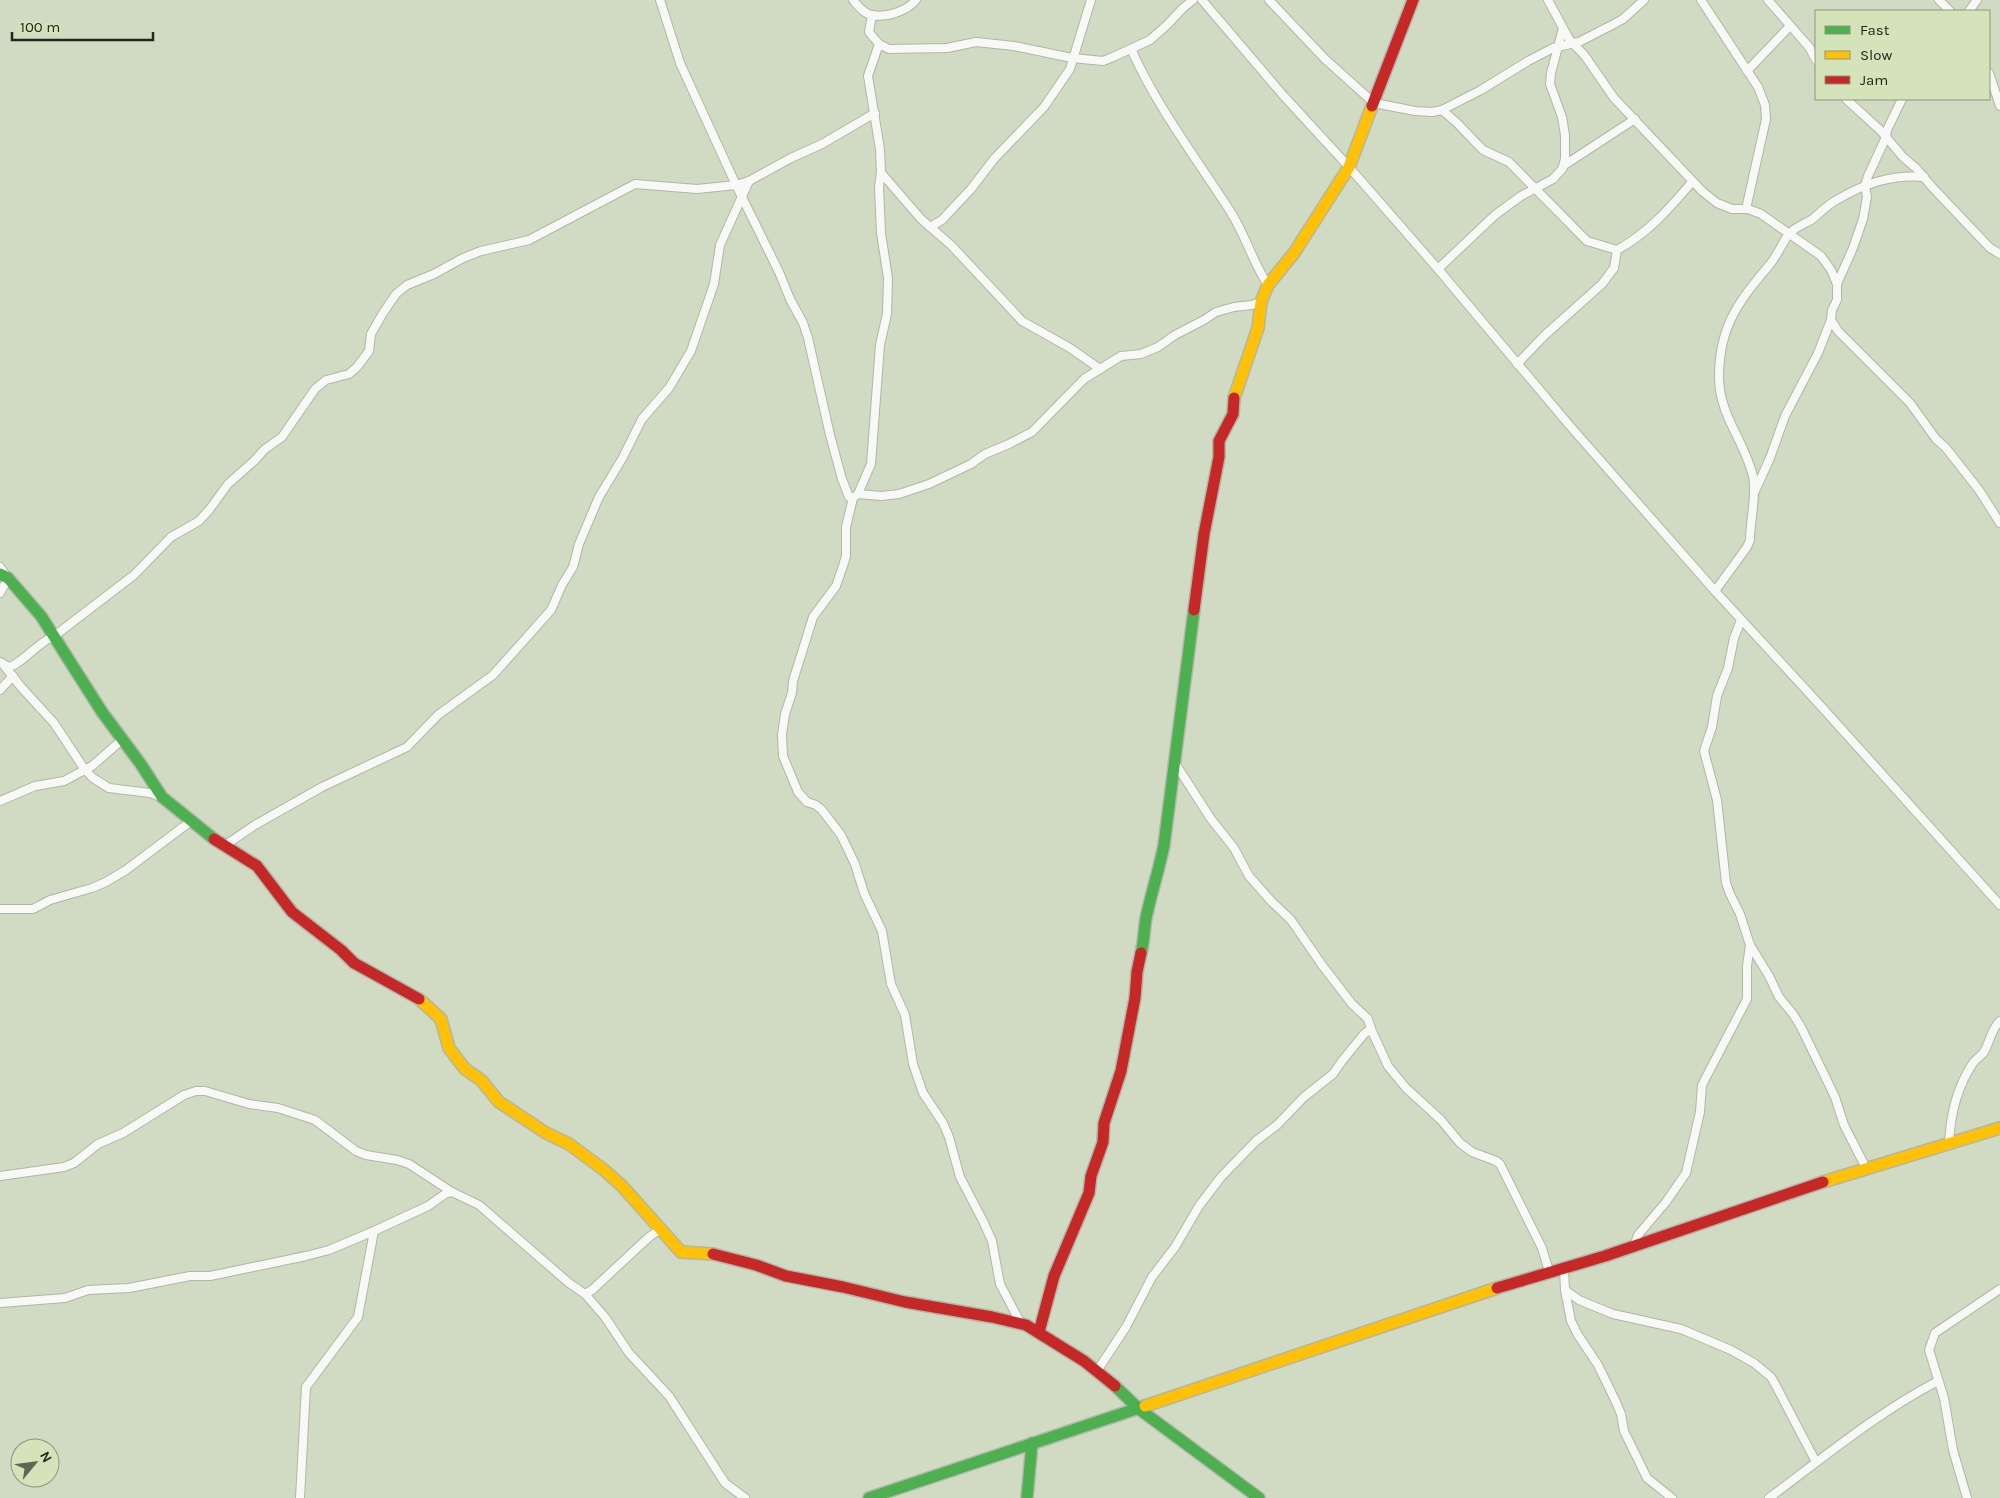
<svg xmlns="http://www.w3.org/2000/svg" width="2000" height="1498" font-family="Karla,sans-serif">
  <rect width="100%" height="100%" fill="#d1dac3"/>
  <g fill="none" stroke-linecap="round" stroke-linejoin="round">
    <defs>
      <g id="street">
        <polyline points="660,0 680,63 736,185 749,181 791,158 822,144 875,113"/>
        <path d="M 853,0 C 858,6 864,14 872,15 C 886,18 907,11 916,0"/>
        <polyline points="1202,0 1282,94 1349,167 1438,269 1570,426 1715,591 1819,704 2000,905"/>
        <polyline points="1269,0 1325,59 1374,103 1415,111 1432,112 1442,110 1481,90 1528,61 1553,48 1579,42 1612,25 1623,19 1644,0"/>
        <polyline points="1548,0 1569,39 1585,56 1614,98 1702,191 1717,203 1732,209 1748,209 1761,214 1821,256 1831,270 1837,284 1837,300 1832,310 1831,320 1838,331 1910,403 1936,439 1946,448 1979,490 2000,523"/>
        <polyline points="1701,0 1758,87 1765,105 1766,119 1746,209"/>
        <polyline points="1768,0 1809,47 1816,60"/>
        <polyline points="1939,0 1950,11"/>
        <polyline points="1969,11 1977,0"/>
        <polyline points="872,15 869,32 879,44 889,49 947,48 976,42 1014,46 1072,58 1103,61 1113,57 1150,40 1167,25 1183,8 1193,0"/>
        <polyline points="879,44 868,76 880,149 881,172 883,175 921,219 951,245 1022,321 1070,348 1100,369"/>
        <path d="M 1131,49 C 1157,107 1196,158 1230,211 C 1245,234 1253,263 1268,285"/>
        <polyline points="1747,71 1790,26"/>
        <polyline points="1989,73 2000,106"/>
        <polyline points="1846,99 1880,130 1903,157 1917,169 1933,188 1990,248 2000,254"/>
        <path d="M 1442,110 L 1456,122 L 1483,150 L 1509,162 L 1587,241 L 1617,250 C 1648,233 1669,209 1692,182"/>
        <polyline points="1563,166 1635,119"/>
        <polyline points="930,227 942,220 971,189 994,159 1044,107 1070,69 1091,0"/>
        <polyline points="1438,269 1495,215 1521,196 1553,179 1563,168 1565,158 1565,135 1562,117 1550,84 1551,73 1563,28"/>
        <polyline points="1837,284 1853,248 1863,219 1867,197 1865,186 1868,176 1886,137 1887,130 1902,99"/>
        <polyline points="1517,364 1545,335 1602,284 1614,268 1617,250"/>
        <polyline points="1755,491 1770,458 1785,416 1818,353 1831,320"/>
        <polyline points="858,494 871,464 880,345 887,314 888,278 881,233 879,187 881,172"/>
        <polyline points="0,567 8,578 0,593"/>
        <path d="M 1715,591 L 1747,547 L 1750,540 C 1750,521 1757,494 1753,476 C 1744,440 1719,415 1719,377 C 1719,325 1740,300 1771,263 C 1778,254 1782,243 1789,234 C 1794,228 1804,224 1811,220 C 1819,214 1826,206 1835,201 C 1863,184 1891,174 1924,177"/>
        <polyline points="1741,620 1734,638 1728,668 1717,696 1712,727 1704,751 1717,800 1726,883 1730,894 1740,914 1750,945 1769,976 1779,997 1793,1014 1801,1027 1835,1097 1844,1125 1866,1168"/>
        <path d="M 0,662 C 3,663 4,665 7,666 C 16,670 39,641 53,637 L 134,575 L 171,537 L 199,521 L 209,510 L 228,484 L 254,461 L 265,449 L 282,437 L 315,389 L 326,380 L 349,374 L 357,367 L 369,351 L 371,334 L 383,313 L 396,294 L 407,285 L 434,274 L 463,258 L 481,251 L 529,240 L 635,184 L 697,189 L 736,185 L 779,272 L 790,299 L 803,323 L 808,338 L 830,435 L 842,479 L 849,497 L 853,498"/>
        <polyline points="3,664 21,687 54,723 85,770 93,778 109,788 150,793 161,797"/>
        <polyline points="0,690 13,676"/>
        <polyline points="1175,763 1211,819 1234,848 1249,876 1272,902 1291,920 1322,965 1352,1004 1368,1019 1371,1029 1388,1066 1406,1088 1441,1120 1460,1143 1472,1152 1496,1161 1500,1164 1542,1248 1549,1271"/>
        <polyline points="0,801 35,786 64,781 92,766 123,739"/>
        <polyline points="224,846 255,825 322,787 407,747 438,715 493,675 551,610 562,585 573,567 579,544 599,497 622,459 642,419 669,388 691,351 714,284 720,245 749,181"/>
        <polyline points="0,909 33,909 50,900 92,888 106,882 126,870 191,821"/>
        <path d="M 1949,1145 C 1950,1116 1957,1087 1973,1063 C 1976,1059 1981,1056 1984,1052 C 1990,1042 1991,1029 2000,1021"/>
        <polyline points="0,1176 64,1167 74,1163 98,1144 123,1133 184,1095 196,1091 205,1091 249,1104 278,1108 315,1120 356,1151 366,1155 397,1160 409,1164 452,1192"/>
        <polyline points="1634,1246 1638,1235 1666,1202 1686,1173 1700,1112 1702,1085 1747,999 1747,966 1750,945"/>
        <polyline points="1564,1268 1565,1290 1571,1321 1578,1335 1598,1365 1615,1400 1621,1414 1624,1431 1647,1478 1672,1498"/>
        <polyline points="1565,1290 1579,1300 1613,1314 1681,1329 1731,1350 1754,1363 1771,1377 1775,1384 1816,1462"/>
        <polyline points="585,1294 605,1317 629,1353 669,1396 725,1483 745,1498"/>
        <polyline points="0,1303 65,1298 88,1290 129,1288 190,1276 210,1276 306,1256 329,1250 374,1231 428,1206 445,1194 452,1192 479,1205 569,1283 585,1294 592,1290 649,1237 659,1230"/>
        <polyline points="1021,1324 1000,1284 992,1241 983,1221 960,1177 949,1137 943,1123 923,1093 913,1064 905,1015 891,984 882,931 864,893 855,864 841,835 822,810 816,805 807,802 798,792 783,756 782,735 785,714 792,693 793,681 813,617 836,586 843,566 846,556 846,527 853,498 858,494 881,496 899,494 929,484 971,464 985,454 1009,444 1032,432 1084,379 1121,356 1141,354 1158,347 1175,335 1204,320 1216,312 1234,307 1252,305 1261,302"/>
        <polyline points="1097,1371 1126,1327 1152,1277 1175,1247 1199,1206 1221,1177 1256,1141 1277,1125 1304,1097 1333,1074 1342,1061 1364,1034 1371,1029"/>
        <polyline points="300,1498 306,1387 358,1317 374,1231"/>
        <path d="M 1769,1498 C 1824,1457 1877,1413 1938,1381"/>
        <polyline points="1967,1498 1953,1450 1944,1398 1929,1350 1935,1333 2000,1289"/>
      </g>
      <g id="fast">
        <polyline points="0,574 8,578 41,616 102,712 140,763 162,797 214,839"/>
        <path d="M 1141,953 C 1144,942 1144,930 1146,918 C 1151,894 1159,870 1164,845 L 1194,610"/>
        <polyline points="1115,1386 1139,1409 1259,1498"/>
        <polyline points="869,1498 1145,1406"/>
        <polyline points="1027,1498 1032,1443"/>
      </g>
      <g id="slow">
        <polyline points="1234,398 1258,328 1261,302 1268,285 1294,253 1349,167 1372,106"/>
        <polyline points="419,999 441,1019 449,1048 465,1069 481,1080 499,1102 546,1133 569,1144 604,1170 622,1186 681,1252 713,1254"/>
        <polyline points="1823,1182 2000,1128"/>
        <polyline points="1145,1406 1497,1288"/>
      </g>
      <g id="jam">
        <polyline points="1372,106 1413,0"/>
        <polyline points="1194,610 1204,534 1219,457 1219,441 1233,414 1234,398"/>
        <polyline points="214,839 257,866 292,912 341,950 354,963 419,999"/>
        <polyline points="713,1254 756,1265 786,1276 843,1287 905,1302 992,1317 1026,1325 1084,1361 1115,1386"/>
        <polyline points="1497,1288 1605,1256 1823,1182"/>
        <polyline points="1039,1332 1054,1276 1089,1193 1091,1176 1103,1142 1104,1123 1121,1071 1135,998 1137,972 1141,953"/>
      </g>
    </defs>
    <use href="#street" stroke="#b0b7a6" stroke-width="10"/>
    <use href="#fast" stroke="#b0b7a6" stroke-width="14"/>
    <use href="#slow" stroke="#b0b7a6" stroke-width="14"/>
    <use href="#jam" stroke="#b0b7a6" stroke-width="14"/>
    <use href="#street" stroke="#f8f9f6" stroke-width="8"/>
    <use href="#fast" stroke="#4caf50" stroke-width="11"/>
    <use href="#slow" stroke="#ffc107" stroke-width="11"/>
    <use href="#jam" stroke="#c62828" stroke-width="11"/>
  </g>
  <rect x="1815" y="10" width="175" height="90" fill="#d4e3ba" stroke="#8d9879"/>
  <rect x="1825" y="26" width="25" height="8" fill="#4caf50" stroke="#8d9879"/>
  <text x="1860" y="35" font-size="15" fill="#222818">Fast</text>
  <rect x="1825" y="51" width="25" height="8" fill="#ffc107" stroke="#8d9879"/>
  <text x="1860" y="60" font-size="15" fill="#222818">Slow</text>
  <rect x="1825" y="76" width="25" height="8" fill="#c62828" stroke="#8d9879"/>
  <text x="1860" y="85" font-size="15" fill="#222818">Jam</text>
  <g transform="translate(35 1463) rotate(61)"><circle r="24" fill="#d4e3ba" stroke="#8d9879"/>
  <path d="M0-4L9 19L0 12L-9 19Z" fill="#5f6654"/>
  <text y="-8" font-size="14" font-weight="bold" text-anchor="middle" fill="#222818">N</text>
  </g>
  <path d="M12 32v8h141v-8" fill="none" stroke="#222818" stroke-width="2.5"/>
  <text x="20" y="32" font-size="15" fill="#222818" stroke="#d4e3ba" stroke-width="4" paint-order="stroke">100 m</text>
</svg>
